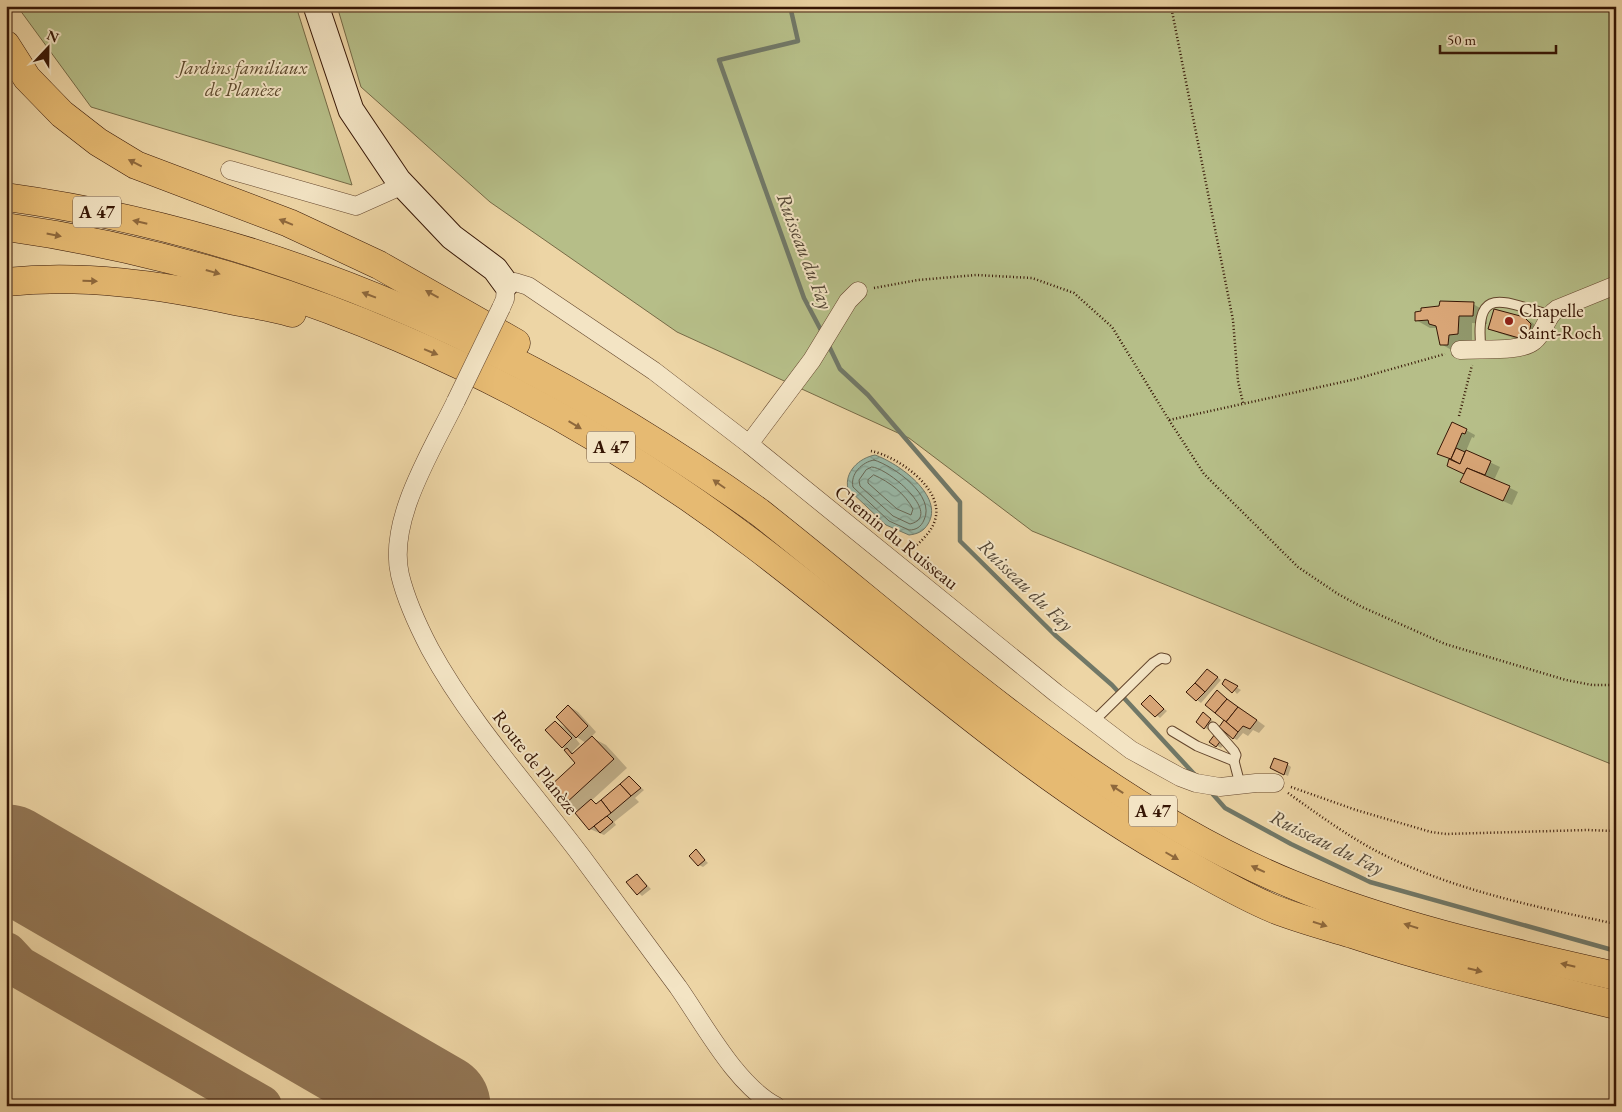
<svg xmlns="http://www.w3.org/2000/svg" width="1622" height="1112" font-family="'EB Garamond',serif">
  <defs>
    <pattern id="water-waves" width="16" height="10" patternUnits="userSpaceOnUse" patternTransform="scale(1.25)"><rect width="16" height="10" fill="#99b9a8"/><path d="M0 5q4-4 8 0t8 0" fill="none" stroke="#849e8f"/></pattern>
  </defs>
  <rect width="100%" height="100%" fill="#edd5a5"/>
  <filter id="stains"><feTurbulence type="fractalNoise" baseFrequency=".004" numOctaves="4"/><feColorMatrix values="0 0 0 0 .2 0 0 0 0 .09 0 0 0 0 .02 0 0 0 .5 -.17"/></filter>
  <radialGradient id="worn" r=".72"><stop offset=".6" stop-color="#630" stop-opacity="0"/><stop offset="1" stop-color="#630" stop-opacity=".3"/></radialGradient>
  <g fill="#b6be88" stroke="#766a46">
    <polygon points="17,6 296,6 352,185 91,107"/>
    <polygon points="337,6 1616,6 1616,766 1032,531 909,438 677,332 490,202 361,87"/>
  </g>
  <path fill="url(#water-waves)" stroke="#717867" d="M 875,455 C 898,463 945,496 928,524 C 923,532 917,534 909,535 L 886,525 L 848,489 C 844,472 859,458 875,455 Z"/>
  <g fill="#0003" fill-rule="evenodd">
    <polygon points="1473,304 1487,312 1487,324 1472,323 1472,342 1455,352 1441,344 1438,328 1430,328 1416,320"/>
    <polygon points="1524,318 1533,323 1539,331 1529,343 1499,333 1490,328"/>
    <polygon points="1453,423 1475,435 1474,438 1472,437 1466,451 1500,467 1494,480 1518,492 1512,505 1471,487 1465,474 1448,465 1450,460 1439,453"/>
    <polygon points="1212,673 1221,680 1201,703 1187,692"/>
    <polygon points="1226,681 1241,690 1237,694"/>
    <polygon points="1221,694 1265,726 1259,733 1253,730 1248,736 1243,733 1237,740 1233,738 1226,720"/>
    <polygon points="1150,697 1167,711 1160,718 1143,704"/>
    <path d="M 569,706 L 578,712 L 596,732 L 591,737 L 606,745 L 627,768 L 591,801 L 598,804 L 630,778 L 644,790 L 635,798 L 639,802 L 614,822 L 616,825 L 604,835 L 590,829 L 579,811 L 566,803 L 577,763 L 563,747 L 556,722 L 569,730 ZM 572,734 L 586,743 L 575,754 L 572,752 L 580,744 Z"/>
    <polygon points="1207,716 1215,723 1209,730 1205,728"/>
    <polygon points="1220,738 1225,743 1221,748 1211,742"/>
    <polygon points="1287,764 1291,767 1288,776 1275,770"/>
    <polygon points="696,851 708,863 703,867 699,865"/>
    <polygon points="637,875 651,889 642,896 628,883"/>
  </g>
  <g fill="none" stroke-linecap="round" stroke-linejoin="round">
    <g stroke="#686856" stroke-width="1">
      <path d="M 874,460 C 894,466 936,496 924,520 C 921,527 916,530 909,530 L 889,521 L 853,487 C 850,474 862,462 874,460 Z"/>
      <path d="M 872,467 C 889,468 944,516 910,524 L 893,516 L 860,486 L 859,480 L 866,470 Z"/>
      <path d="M 874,475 C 890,482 905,494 913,509 L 911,515 L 897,509 L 868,483 L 868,480 Z"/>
    </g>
    <g stroke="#717867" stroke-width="4.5">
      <polyline points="790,6 798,41 719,60 804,298 823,334"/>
      <polyline points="828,344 840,369 868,395 960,502 960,541 1055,635 1112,685 1196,776"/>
      <polyline points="1210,791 1225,808 1291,844 1370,882 1616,951"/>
    </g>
    <g stroke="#927655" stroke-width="42">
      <polyline points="6,879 8,857"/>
      <polyline points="6,953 19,967 261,1106"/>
    </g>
    <polyline stroke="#927655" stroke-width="105" points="8,857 438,1106"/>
  </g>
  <g fill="#d9a677" stroke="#361605">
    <polygon points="1440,301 1474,302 1473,316 1459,316 1458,334 1449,335 1448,345 1440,345 1436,326 1429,324 1428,320 1415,321 1415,312 1421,311 1421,308 1439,306"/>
    <polygon points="1494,309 1524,317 1531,324 1529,334 1519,338 1488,329"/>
    <polygon points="1452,422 1467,429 1465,434 1462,433 1451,459 1437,454"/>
    <polygon points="1456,448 1465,452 1460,464 1451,459"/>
    <polygon points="1466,450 1491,461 1485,475 1467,468 1464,474 1447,466 1449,459 1460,464"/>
    <polygon points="1467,468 1510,486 1503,501 1460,482"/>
    <polygon points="1207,669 1218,677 1205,692 1195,683"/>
    <polygon points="1225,679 1238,686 1232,693 1222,684"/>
    <polygon points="1195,683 1205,692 1196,701 1186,692"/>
    <polygon points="1217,690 1227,699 1215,713 1205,705"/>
    <polygon points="1150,695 1164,709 1155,717 1141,704"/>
    <polygon points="1227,699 1238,707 1226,722 1215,713"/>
    <polygon points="568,705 588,726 576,738 556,717"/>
    <polygon points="1238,707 1257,720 1250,729 1243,726 1238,732 1226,722"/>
    <polygon points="1203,712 1211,719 1204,729 1196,722"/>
    <polygon points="1224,720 1238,732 1233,739 1219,727"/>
    <polygon points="555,721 572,738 562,748 545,730"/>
    <polygon points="1215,734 1222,739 1216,747 1209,742"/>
    <polygon points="592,736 614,759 565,804 549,787 575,763 564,750 567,748 572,754"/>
    <polygon points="1274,758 1288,763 1284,775 1270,768"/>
    <polygon points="629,776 641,788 631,796 620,784"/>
    <polygon points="620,784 631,796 611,813 601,800"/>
    <polygon points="591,799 596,804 601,800 611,813 589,830 575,813"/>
    <polygon points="607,816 613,822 600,833 594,826"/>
    <polygon points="696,849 705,860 698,866 689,856"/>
    <polygon points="637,874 647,886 637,895 626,882"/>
  </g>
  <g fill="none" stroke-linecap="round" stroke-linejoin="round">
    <defs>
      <g id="lane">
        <path d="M 1481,349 C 1474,282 1505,303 1550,315"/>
        <polyline points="1093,722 1153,663 1161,658 1166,659"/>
        <polyline points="1213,727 1234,751 1236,755 1234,761 1240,784"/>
        <polyline points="1172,731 1197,746 1234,761"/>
      </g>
      <g id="street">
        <polyline points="230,170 356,206 403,185"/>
        <polyline points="501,308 505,299 506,284 515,282 528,286 654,371 749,444 1056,693 1131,750 1180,777 1196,783 1220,787 1256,783 1275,783"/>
        <path d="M 1460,350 C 1480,348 1520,353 1534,341 C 1545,332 1546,316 1557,309 L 1616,285"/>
        <path d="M 456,401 C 433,449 387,520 400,575 C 406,600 418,626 430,649 C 471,724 531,789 582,857 C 614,900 646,943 678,987 C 704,1024 736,1085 776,1106"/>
        <polyline points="749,444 812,360 848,301 858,291"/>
      </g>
      <polyline id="secondary" points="316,6 351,110 398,180 452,237 495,269 506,284"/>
      <g id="highway">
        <polyline points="6,45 27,78 62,114 98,142 136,165 289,223 379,265 516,343"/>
        <path d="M 6,197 C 282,235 534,351 759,512 C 924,642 1096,804 1291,884 C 1395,927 1506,951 1616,976"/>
        <path d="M 6,227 C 277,265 536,379 753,544 C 896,652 1027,776 1185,863 C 1214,879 1243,896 1274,909 C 1299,919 1326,926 1352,934 C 1439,963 1527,983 1616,1005"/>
        <path d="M 6,282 C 83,274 161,285 235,301 C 254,305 274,307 292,313"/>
      </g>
    </defs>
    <use href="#lane" stroke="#64462d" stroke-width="11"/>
    <use href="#street" stroke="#64462d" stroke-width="19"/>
    <use href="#secondary" stroke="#361605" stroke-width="27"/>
    <use href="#highway" stroke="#361605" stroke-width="29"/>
    <g stroke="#361605" stroke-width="2.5" stroke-dasharray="1 2.5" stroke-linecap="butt">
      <polyline points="1171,6 1233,320 1238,381 1243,403"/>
      <polyline points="874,288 918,280 976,275 1032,278 1074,293 1112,327 1169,420 1356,379 1445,354"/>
      <polyline points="1459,416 1472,365"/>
      <polyline points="1169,420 1204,474 1298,567 1338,594 1362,607 1445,644 1566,680 1592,685 1616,685"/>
      <path d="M 871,451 C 897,456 945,489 935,520 C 931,534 918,543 909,553"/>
      <polyline points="1291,787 1356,810 1431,832 1446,834 1587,830 1616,831"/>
      <path d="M 1288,793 C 1319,815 1350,838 1384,855 C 1457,891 1537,907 1616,924"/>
    </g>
    <use href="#lane" stroke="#f3e4c4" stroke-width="9"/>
    <use href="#street" stroke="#f3e4c4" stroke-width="18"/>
    <use href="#secondary" stroke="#f3e4c4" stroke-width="25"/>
    <use href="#highway" stroke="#e6ba72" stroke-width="28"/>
    <defs>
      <polyline id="street-bridge" points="456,401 501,308"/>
    </defs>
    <use href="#street-bridge" stroke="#64462d" stroke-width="19" stroke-linecap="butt"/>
    <use href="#street-bridge" stroke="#f3e4c4" stroke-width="18"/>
  </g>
  <defs><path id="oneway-solid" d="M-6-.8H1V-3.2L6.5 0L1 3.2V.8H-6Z" transform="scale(1.25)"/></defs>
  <g fill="#8e683c">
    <use href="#oneway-solid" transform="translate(135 163) rotate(-153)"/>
    <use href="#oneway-solid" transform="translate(140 222) rotate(-167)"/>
    <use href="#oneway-solid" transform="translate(286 222) rotate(-158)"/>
    <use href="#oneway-solid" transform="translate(54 235) rotate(11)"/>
    <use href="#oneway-solid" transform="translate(213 272) rotate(16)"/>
    <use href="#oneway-solid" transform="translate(90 281) rotate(1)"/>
    <use href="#oneway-solid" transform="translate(432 294) rotate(-151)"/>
    <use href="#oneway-solid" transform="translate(369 295) rotate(-159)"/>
    <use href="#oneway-solid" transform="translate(431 352) rotate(22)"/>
    <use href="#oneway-solid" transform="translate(575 425) rotate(31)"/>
    <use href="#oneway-solid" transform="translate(719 484) rotate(-145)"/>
    <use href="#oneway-solid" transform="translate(1117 789) rotate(-147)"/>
    <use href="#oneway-solid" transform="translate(1172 856) rotate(30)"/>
    <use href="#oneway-solid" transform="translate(1258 869) rotate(-155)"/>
    <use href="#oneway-solid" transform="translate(1320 924) rotate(18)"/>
    <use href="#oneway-solid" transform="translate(1411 926) rotate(-163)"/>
    <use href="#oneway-solid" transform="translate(1568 965) rotate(-167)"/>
    <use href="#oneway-solid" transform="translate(1475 970) rotate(14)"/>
  </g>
  <circle fill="#8f2418" stroke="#f3e4c4" stroke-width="2" cx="1509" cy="321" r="5"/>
  <g text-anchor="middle" stroke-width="4" stroke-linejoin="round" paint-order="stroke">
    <g fill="#f3e4c4" stroke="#6f543e" stroke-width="1">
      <rect x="73" y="196.5" width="48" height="31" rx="4"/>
      <rect x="587" y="431.5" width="48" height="31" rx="4"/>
      <rect x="1129" y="795.5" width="48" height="31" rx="4"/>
    </g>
    <g font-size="18" font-weight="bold" fill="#361605">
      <text x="97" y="218">A 47</text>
      <text x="611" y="453">A 47</text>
      <text x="1153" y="817">A 47</text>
    </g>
    <g font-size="19" font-style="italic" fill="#5c482c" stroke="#f3e4c4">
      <text x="243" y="74">Jardins familiaux<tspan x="243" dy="22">de Planèze</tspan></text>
    </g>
    <g font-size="19" fill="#361605" stroke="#f3e4c4" text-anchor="start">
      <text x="1519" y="317">Chapelle<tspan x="1519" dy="22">Saint-Roch</tspan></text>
    </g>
    <g font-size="19" fill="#361605" stroke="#f3e4c4">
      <text transform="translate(897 537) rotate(39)" y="7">Chemin du Ruisseau</text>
      <text transform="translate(536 762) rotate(52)" y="7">Route de Planèze</text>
    </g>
    <g font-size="20" font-style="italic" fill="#544736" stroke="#f3e4c4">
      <text transform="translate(805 251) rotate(69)" y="7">Ruisseau du Fay</text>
      <text transform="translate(1026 585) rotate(44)" y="7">Ruisseau du Fay</text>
      <text transform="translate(1327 842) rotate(26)" y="7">Ruisseau du Fay</text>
    </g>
  </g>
  <rect width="1622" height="1112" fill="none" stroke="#edd5a5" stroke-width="25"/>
  <rect x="8" y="8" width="1607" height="1097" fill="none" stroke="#361605" stroke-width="2.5"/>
  <rect x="12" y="12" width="1597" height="1087" fill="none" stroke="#361605"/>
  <g transform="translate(48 48) rotate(22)" stroke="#f3e4c4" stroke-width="4" paint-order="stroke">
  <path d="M0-4L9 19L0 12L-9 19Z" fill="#361605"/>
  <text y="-8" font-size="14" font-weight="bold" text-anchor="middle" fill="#361605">N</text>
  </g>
  <path d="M1440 45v8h116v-8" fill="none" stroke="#361605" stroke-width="2.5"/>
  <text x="1447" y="45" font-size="15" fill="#361605" stroke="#f3e4c4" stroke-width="4" paint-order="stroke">50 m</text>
  <rect width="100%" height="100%" filter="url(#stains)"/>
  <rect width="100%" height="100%" fill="url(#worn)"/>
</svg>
